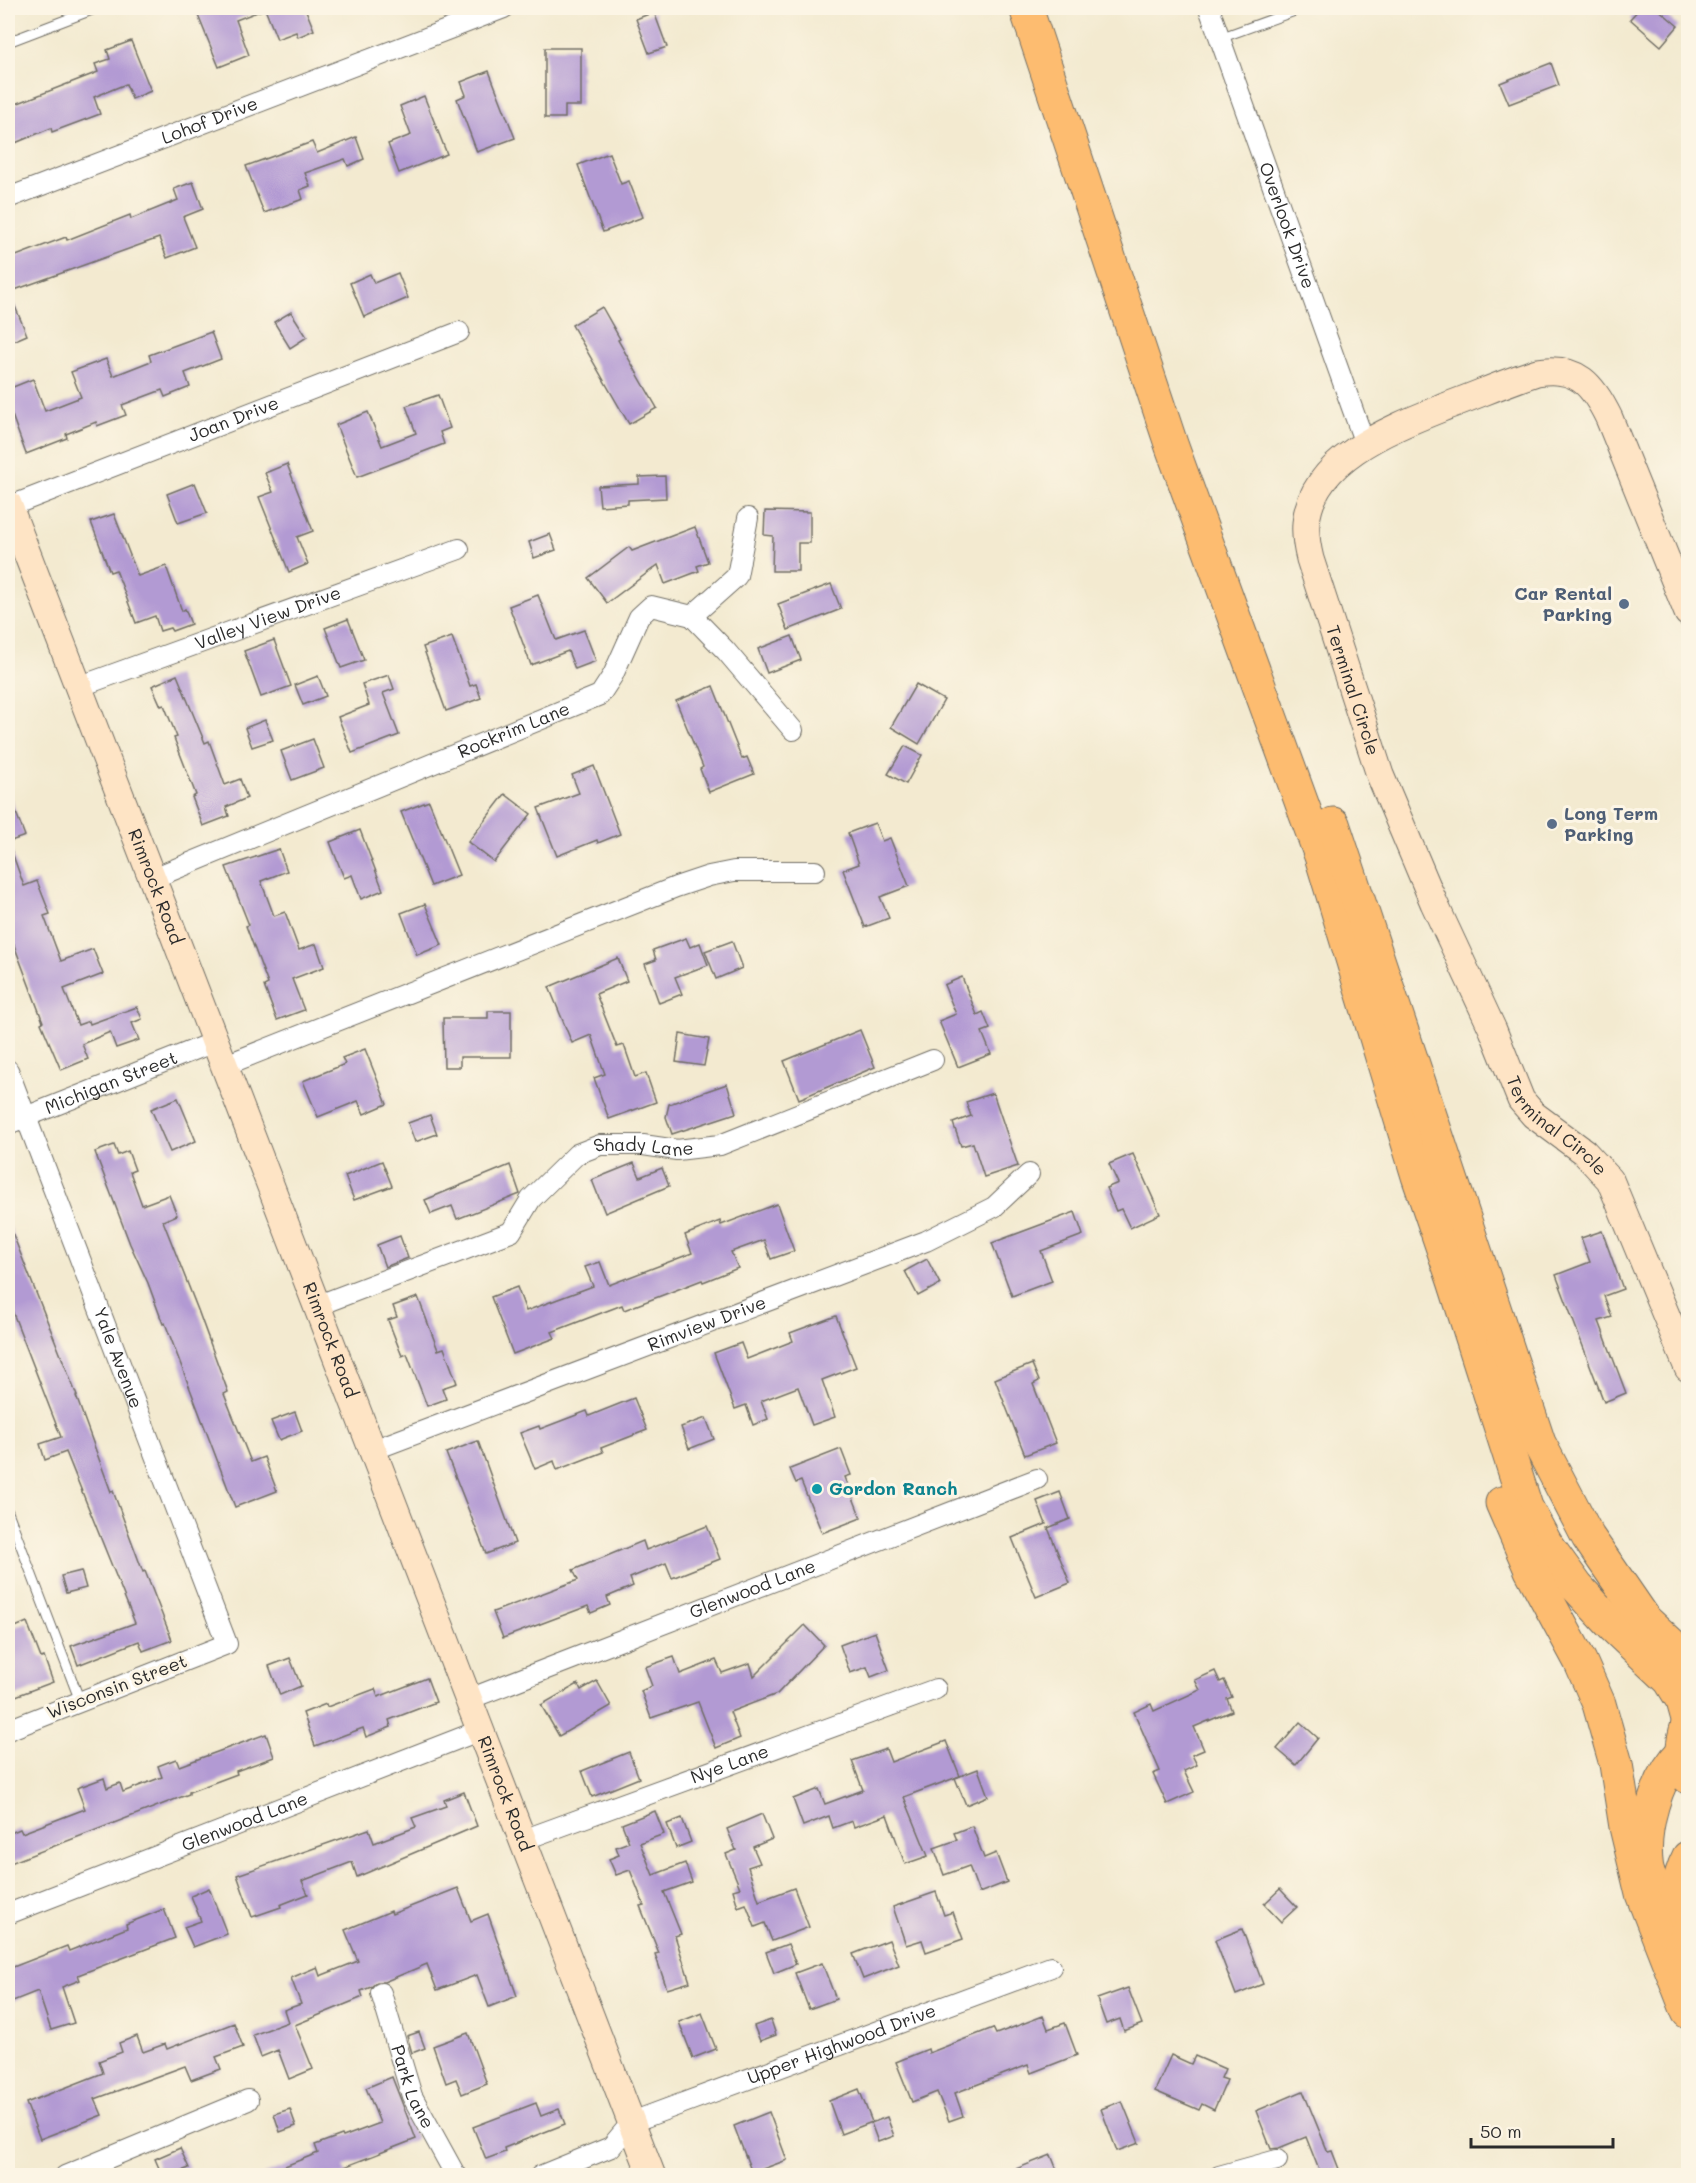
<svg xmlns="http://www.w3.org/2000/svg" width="1696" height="2183" font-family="Mali,sans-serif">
  <rect width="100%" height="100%" fill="#fcf5e5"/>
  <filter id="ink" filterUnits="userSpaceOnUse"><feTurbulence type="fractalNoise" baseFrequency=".0167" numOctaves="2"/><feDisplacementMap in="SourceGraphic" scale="12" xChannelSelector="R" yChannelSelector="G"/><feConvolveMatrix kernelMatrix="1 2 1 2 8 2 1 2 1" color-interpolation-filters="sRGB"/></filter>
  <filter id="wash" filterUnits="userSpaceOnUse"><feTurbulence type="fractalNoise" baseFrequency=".008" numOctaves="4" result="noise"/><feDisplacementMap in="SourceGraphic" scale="24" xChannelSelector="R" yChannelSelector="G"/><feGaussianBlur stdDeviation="1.35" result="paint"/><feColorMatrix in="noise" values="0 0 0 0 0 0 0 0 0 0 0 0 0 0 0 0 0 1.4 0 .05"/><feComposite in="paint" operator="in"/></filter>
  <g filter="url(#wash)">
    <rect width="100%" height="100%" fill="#f3ead0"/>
    <g id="blocks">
      <g fill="#b29ad3">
        <polygon points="195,8 305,8 314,30 298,37 296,32 277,39 265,9 236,20 249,55 219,67"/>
        <polygon points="1640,8 1657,8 1678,26 1661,46 1630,19"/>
        <polygon points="654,12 667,47 649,53 636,19"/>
        <polygon points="131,41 151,91 132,99 126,84 94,97 100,114 52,132 51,128 8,146 8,107 98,72 95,64 110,59 107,50"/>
        <polygon points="545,48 581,48 581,106 565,106 565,118 545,118"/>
        <polygon points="1551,63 1559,85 1509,104 1500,83"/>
        <polygon points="489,71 515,138 477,152 457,99 466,95 461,82"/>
        <polygon points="424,96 447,154 399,173 388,144 411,135 400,106"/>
        <polygon points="356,137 364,159 348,166 345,159 305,173 310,186 300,190 303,199 264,213 246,166 312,142 317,153"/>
        <polygon points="609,153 621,184 629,181 643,217 603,232 578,165"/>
        <polygon points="193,182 203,209 183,217 195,247 167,258 159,238 9,292 27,335 13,341 8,328 8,259 66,237 67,240 130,215 131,219 178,200 174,189"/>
        <polygon points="398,273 408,298 364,317 350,283 370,274 374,283"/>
        <polygon points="602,307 620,339 618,340 657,408 629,424 572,325"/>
        <polygon points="291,312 307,337 290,348 274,322"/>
        <polygon points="211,332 221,359 185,373 190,387 165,397 162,390 122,405 126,415 97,426 96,422 66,434 67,438 26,454 8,404 8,389 33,379 45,411 81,397 71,372 106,359 113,376 151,361 149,355"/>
        <polygon points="438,395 450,428 440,432 444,444 357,477 336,425 368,412 382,446 416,433 406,406"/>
        <polygon points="287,464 313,531 297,537 308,564 289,572 259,497 273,492 265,473"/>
        <polygon points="665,476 666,498 628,500 628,504 600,506 598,486 639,484 639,477"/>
        <polygon points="195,483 207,513 178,523 167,494"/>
        <polygon points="765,511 810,512 810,543 798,543 798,571 772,571 773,536 764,535"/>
        <polygon points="114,514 138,576 166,566 182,611 185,609 191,624 172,631 170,628 160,631 155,616 136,623 116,570 110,572 91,522"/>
        <polygon points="695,527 708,562 697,566 699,571 665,584 658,565 607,603 588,578 629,547 632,551"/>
        <polygon points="550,534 556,550 534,558 529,542"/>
        <polygon points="831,584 841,609 788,630 778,604"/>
        <polygon points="538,595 556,640 584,630 596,661 575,669 568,651 531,665 509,606"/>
        <polygon points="348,619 364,660 341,668 325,628"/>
        <polygon points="792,636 801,660 767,673 758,649"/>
        <polygon points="452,637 470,686 476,684 481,698 446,711 423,647"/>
        <polygon points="274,640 291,686 261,697 244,651"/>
        <polygon points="177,675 205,743 209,741 225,785 240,779 247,798 226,807 229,816 203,826 192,797 196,795 174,738 177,737 164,705 161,706 152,686"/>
        <polygon points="389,675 394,689 383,693 399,735 352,753 338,717 369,705 362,684"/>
        <polygon points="318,676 326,696 303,705 295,685"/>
        <polygon points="916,684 944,700 919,744 891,727"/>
        <polygon points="713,686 742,759 747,757 754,774 709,792 700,769 703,767 676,701"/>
        <polygon points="265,720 273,740 252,747 245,728"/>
        <polygon points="313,739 324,768 292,780 281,751"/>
        <polygon points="905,746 922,755 906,784 888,774"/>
        <polygon points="594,766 620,834 598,843 597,840 557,856 538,808 579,793 572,775"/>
        <polygon points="9,794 25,836 8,842 8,795"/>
        <polygon points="505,794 531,814 494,862 468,842"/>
        <polygon points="429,801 459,875 431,886 401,812"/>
        <polygon points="875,823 882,841 890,838 909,886 880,897 889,918 865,927 843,870 859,864 848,833"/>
        <polygon points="360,830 383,890 361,899 352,875 344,878 330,842"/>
        <polygon points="8,847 10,847 24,886 37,881 50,914 44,916 61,961 93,949 103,974 64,989 78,1025 89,1021 90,1024 137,1007 142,1019 132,1023 139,1040 116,1048 110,1032 82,1044 88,1059 61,1070 41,1023 43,1022 8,929"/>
        <polygon points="279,849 287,871 261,881 274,916 285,912 299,950 316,944 324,967 292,979 304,1010 277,1020 264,986 268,984 246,926 249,925 226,867"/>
        <polygon points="425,904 442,945 417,955 401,913"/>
        <polygon points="686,938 690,947 700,943 708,965 675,977 682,994 659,1003 645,964 656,960 653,950"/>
        <polygon points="732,941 742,968 716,979 705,951"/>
        <polygon points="618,958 627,981 596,994 617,1047 624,1045 635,1077 646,1073 656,1102 609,1119 594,1078 605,1074 591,1035 572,1043 549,987"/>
        <polygon points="962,977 977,1015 983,1012 990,1029 982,1032 991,1054 958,1067 939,1021 956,1014 944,985"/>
        <polygon points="488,1011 511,1011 511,1057 460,1057 460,1067 444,1067 443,1018 488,1018"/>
        <polygon points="860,1030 875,1067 799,1099 784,1061"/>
        <polygon points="680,1034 709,1039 704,1066 676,1062"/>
        <polygon points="365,1049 387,1104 364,1114 358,1101 318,1117 303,1081 345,1064 342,1058"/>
        <polygon points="727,1084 736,1113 672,1134 666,1117 669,1104"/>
        <polygon points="993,1093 1018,1166 984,1177 973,1143 961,1146 953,1123 971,1116 966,1102"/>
        <polygon points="178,1098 196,1141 170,1152 151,1109"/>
        <polygon points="430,1115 437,1134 415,1142 408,1123"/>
        <polygon points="114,1145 118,1155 128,1151 135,1170 130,1172 142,1205 169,1195 177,1215 163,1221 198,1310 228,1392 224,1394 251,1462 264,1457 277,1491 235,1507 165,1323 163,1324 148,1283 130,1244 95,1152"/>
        <polygon points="1133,1154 1160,1214 1130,1228 1121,1209 1116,1211 1106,1188 1118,1183 1109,1164"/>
        <polygon points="382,1161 392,1186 354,1200 345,1176"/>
        <polygon points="634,1163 640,1177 662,1168 669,1186 605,1213 592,1180"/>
        <polygon points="510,1165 520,1194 457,1219 452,1206 431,1214 425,1200"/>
        <polygon points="777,1204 794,1251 771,1259 764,1240 731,1252 738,1268 703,1282 702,1280 624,1310 622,1305 552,1332 555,1338 513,1354 491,1297 517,1287 526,1311 593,1286 585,1267 600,1262 609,1285 692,1253 685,1235 720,1221 721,1225"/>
        <polygon points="1075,1212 1083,1235 1041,1251 1052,1281 1012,1296 992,1243"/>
        <polygon points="8,1222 77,1396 76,1396 111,1492 113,1491 143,1572 145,1571 172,1640 143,1651 139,1641 78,1665 71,1646 135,1623 66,1452 45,1460 40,1444 61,1437 8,1300"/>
        <polygon points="1602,1231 1623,1289 1604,1296 1612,1317 1599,1321 1626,1393 1604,1402 1556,1275 1590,1262 1581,1238"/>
        <polygon points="400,1236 408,1258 385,1267 377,1245"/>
        <polygon points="927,1259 940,1284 918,1296 905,1271"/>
        <polygon points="418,1297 438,1350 444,1348 457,1383 442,1388 446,1399 427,1406 407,1354 402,1356 388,1320 397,1317 393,1306"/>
        <polygon points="836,1316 856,1367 822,1380 835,1417 812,1425 798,1387 761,1401 768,1419 753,1425 746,1405 735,1409 714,1353 741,1343 747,1359 793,1341 790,1333"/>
        <polygon points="1032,1364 1039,1381 1033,1384 1056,1443 1025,1455 995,1379"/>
        <polygon points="634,1398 647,1430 601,1448 603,1452 557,1470 554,1461 535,1469 520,1433 539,1426 540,1429 587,1411 589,1416"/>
        <polygon points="295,1412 302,1431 279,1440 271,1421"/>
        <polygon points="706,1418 714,1439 689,1449 681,1427"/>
        <polygon points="478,1441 515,1543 486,1554 446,1453"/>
        <polygon points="841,1449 851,1475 845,1477 861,1518 822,1533 801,1481 796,1483 790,1469"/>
        <polygon points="1060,1492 1070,1519 1048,1528 1070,1583 1036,1597 1012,1538 1046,1524 1037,1501"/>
        <polygon points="707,1526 720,1559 672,1578 666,1563 630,1578 633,1586 607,1597 610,1605 591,1613 588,1606 503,1638 493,1612 578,1580 573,1570 643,1541 646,1550"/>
        <polygon points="81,1571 86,1588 66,1593 61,1576"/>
        <polygon points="27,1622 41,1658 44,1657 53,1682 8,1699 8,1630"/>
        <polygon points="805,1625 824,1645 777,1694 730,1712 740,1738 716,1748 698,1702 651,1718 641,1691 652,1686 645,1667 674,1657 680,1674 716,1660 722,1673 750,1663 754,1676"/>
        <polygon points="875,1632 889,1670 871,1677 867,1667 850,1673 840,1645"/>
        <polygon points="290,1658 301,1686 280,1695 269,1666"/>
        <polygon points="1215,1671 1220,1682 1224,1680 1232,1697 1227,1699 1232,1711 1194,1727 1204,1750 1192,1755 1197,1765 1184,1771 1194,1792 1167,1804 1153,1774 1160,1771 1134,1712 1151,1704 1154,1711 1200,1690 1195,1680"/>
        <polygon points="427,1678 436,1702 389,1720 391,1727 366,1737 363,1728 315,1746 303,1713 326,1704 327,1707 375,1689 378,1697"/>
        <polygon points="597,1681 611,1706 559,1736 541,1705 578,1684 581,1690"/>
        <polygon points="1300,1722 1318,1738 1296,1765 1277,1749"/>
        <polygon points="266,1734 274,1757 236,1771 237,1774 189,1792 189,1794 8,1864 8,1834 20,1829 22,1833 85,1809 77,1788 104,1778 107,1788 120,1783 123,1792 162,1777 158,1766 176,1759 179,1766"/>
        <polygon points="946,1741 960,1776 904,1797 928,1856 905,1864 887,1815 854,1827 852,1821 833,1828 829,1816 803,1826 793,1799 819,1789 825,1804 863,1790 852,1761 886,1749 891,1762"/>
        <polygon points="629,1752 639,1778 592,1797 582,1771"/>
        <polygon points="978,1769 988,1796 966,1805 955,1778"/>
        <polygon points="464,1792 477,1826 357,1877 352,1862 302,1881 308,1894 280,1905 281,1907 252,1917 237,1875 369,1829 374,1843 416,1827 412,1818 446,1806 444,1800"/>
        <polygon points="655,1811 664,1834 640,1843 653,1875 685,1863 692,1882 664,1892 681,1934 675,1936 690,1982 667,1989 655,1954 659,1953 640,1906 644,1905 630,1870 616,1875 609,1859 619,1855 616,1847 629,1842 622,1824"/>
        <polygon points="762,1814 772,1839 753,1847 760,1863 748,1867 759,1901 794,1888 809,1927 772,1941 765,1923 755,1927 746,1904 738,1907 733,1890 740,1888 726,1854 736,1850 727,1829"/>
        <polygon points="682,1818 691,1842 676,1848 667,1824"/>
        <polygon points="972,1826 984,1858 996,1853 1007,1882 979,1893 969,1866 944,1875 934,1848 957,1840 954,1833"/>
        <polygon points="209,1888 227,1934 193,1947 184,1927 201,1921 191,1896"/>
        <polygon points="458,1888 471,1921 488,1914 517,1996 489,2007 477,1975 437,1990 427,1964 384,1982 377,1982 371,1987 361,1991 363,1997 295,2025 313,2069 289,2079 278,2050 261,2057 253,2035 288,2022 284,2010 301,2004 291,1978 317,1967 320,1976 358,1961 345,1930 391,1911 392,1914"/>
        <polygon points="1280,1889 1297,1907 1281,1922 1264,1904"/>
        <polygon points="936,1892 944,1915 953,1912 963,1939 926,1952 922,1940 906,1945 893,1907"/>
        <polygon points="164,1909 175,1938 78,1975 80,1980 62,1987 74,2023 51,2030 38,1991 8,2003 8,1969 67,1946 69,1951 127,1928 126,1924"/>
        <polygon points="1242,1929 1263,1984 1236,1995 1215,1940"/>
        <polygon points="889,1940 899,1965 863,1979 853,1954"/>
        <polygon points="788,1944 796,1964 774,1973 766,1952"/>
        <polygon points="822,1963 836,1999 809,2009 795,1973"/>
        <polygon points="1128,1988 1142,2024 1124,2031 1120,2019 1106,2024 1097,1999"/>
        <polygon points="702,2013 716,2049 693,2058 679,2022"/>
        <polygon points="1043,2016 1048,2029 1065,2023 1077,2055 1031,2073 1028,2065 955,2093 963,2116 949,2121 937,2092 912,2102 896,2062 928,2049 929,2053 993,2028 996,2034"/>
        <polygon points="771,2020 776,2035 760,2041 754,2026"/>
        <polygon points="234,2023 243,2047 216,2057 221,2069 191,2080 185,2066 95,2099 102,2115 40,2139 26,2103 103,2073 99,2061 122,2052 119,2043 137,2036 143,2052 165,2044 167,2049"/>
        <polygon points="419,2032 425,2048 412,2053 407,2036"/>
        <polygon points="468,2033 487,2084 462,2094 456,2079 446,2083 433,2046"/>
        <polygon points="1171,2055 1191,2064 1195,2056 1225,2069 1221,2078 1227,2080 1214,2110 1202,2104 1199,2110 1155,2091"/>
        <polygon points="392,2077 416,2139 344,2167 348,2175 262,2175 318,2153 315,2145 342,2135 343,2137 380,2123 366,2088"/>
        <polygon points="859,2089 872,2122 841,2134 829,2101"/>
        <polygon points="1303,2091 1328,2152 1332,2151 1339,2169 1323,2175 1321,2175 1306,2137 1279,2148 1271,2149 1256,2111"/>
        <polygon points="1122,2101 1139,2143 1117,2151 1101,2109"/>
        <polygon points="536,2103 541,2116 559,2109 565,2124 504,2148 505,2152 486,2159 473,2127"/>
        <polygon points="290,2109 296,2126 280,2132 274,2114"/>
        <polygon points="769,2112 787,2160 752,2173 734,2126"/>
        <polygon points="887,2117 894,2136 878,2142 871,2123"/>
        <polygon points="180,2148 189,2168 171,2175 162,2175 155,2159"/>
        <polygon points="1051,2155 1059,2175 1001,2175"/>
      </g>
    </g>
  </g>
  <g filter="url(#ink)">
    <use href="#blocks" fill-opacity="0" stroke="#716e65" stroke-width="1.5"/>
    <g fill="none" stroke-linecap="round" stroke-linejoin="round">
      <defs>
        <g id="lane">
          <polyline points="1220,38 1303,8"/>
          <polyline points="8,42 97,8"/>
          <polyline points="8,1512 80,1701"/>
        </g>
        <g id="street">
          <path id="s1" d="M 1209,8 L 1365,444"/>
          <path id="s2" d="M 8,198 L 504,8"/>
          <path id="s3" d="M 8,507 L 459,332"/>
          <polyline points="692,616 737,576 748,518"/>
          <path id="s4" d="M 78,687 L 459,549"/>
          <path id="s5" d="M 151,879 L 600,695 L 613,675 L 639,617 L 651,606 L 692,616 L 726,651 L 793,730"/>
          <polyline points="223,1066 676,887 709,876 734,871 815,871"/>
          <path id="s6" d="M 8,1070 L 227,1644 L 8,1730"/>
          <path id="s7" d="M 8,1124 L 214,1042"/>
          <path id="s8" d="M 316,1306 L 511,1232 L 531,1199 L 577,1154 L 600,1145 L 643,1145 L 677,1150 L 720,1145 L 933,1060"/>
          <path id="s9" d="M 373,1450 L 926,1241 L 994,1207 L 1029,1174"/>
          <path id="s10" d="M 469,1699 L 1037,1479"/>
          <path id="s11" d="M 523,1840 L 936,1689"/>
          <path id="s12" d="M 8,1914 L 481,1730"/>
          <path id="s13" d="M 381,1993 L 412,2096 L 456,2176"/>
          <polyline points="65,2176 248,2100"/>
          <path id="s14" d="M 540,2176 L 611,2147 L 632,2122 L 1051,1967"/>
          <polyline points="1219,2176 1277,2160"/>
        </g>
        <g id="secondary">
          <path id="s15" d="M 8,504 L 652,2176"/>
          <path id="s16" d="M 1688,613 L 1609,418 C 1593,385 1577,365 1537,372 C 1506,382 1477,395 1447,406 C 1395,427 1312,457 1306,523 C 1305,535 1307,547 1310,559 L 1380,775 L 1434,903 L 1493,1030 L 1521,1100 L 1534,1115 L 1584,1152 L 1610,1180 L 1688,1368"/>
        </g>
        <g id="primary">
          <path d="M 1655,1888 C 1652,1881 1648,1873 1647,1866 C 1642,1830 1656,1777 1682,1752"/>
          <path d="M 1677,1956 C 1677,1922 1672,1887 1688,1857"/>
        </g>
        <g id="highway">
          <polyline points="1026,8 1172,447 1321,856 1418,1176 1454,1281 1526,1507 1546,1544 1577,1587 1614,1627 1670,1680 1683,1701 1688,1719"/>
          <polyline points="1333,824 1539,1443 1588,1537 1645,1620 1688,1660"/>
          <polyline points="1502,1503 1531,1570 1580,1661 1599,1704 1616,1764 1626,1827 1642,1894 1688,2012"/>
          <path d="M 1688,1724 C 1682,1742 1680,1760 1688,1777"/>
          <polyline points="1677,1956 1688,1933"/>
        </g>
      </defs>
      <use href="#lane" stroke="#716e65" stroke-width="11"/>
      <use href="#street" stroke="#716e65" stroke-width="22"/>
      <use href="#secondary" stroke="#716e65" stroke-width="29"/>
      <use href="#primary" stroke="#716e65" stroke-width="34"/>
      <use href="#highway" stroke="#716e65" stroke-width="35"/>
      <use href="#lane" stroke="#fff" stroke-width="9"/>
      <use href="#street" stroke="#fff" stroke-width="20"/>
      <use href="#secondary" stroke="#fee4c5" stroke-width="27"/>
      <use href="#primary" stroke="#fdbc6f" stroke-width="32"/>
      <use href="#highway" stroke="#fdbc6f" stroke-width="33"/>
    </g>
  </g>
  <g fill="#5c6f8a" stroke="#fcf5e5" stroke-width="2">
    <circle cx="1624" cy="604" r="6"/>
    <circle cx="1552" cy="824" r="6"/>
  </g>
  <circle fill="#0f9aa8" stroke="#fcf5e5" stroke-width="2" cx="817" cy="1489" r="6"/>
  <g text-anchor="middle" stroke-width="6" stroke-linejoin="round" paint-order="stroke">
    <g font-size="18" fill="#2b2b2b" stroke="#fcf5e5">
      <text dy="6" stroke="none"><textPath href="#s2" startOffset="216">Lohof Drive</textPath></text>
      <text dy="6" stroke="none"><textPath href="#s1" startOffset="231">Overlook Drive</textPath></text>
      <text dy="6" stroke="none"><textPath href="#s3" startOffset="242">Joan Drive</textPath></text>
      <text dy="6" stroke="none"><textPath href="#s4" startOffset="202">Valley View Drive</textPath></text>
      <text dy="6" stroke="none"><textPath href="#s16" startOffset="768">Terminal Circle</textPath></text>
      <text dy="6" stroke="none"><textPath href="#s5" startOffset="392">Rockrim Lane</textPath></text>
      <text dy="6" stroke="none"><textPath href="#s15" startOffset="410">Rimrock Road</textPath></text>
      <text dy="6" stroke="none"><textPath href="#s7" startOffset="111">Michigan Street</textPath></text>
      <text dy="6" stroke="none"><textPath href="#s16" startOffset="1254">Terminal Circle</textPath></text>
      <text dy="6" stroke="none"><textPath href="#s8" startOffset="380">Shady Lane</textPath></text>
      <text dy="6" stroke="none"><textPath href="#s9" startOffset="357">Rimview Drive</textPath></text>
      <text dy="6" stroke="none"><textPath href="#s15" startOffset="896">Rimrock Road</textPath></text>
      <text dy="6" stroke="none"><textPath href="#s6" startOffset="308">Yale Avenue</textPath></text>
      <text dy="6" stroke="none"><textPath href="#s10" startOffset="304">Glenwood Lane</textPath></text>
      <text transform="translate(117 1687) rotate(-21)" y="6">Wisconsin Street</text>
      <text dy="6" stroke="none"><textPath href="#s11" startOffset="220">Nye Lane</textPath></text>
      <text dy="6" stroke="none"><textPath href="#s15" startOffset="1382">Rimrock Road</textPath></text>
      <text dy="6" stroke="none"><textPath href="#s12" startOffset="254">Glenwood Lane</textPath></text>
      <text dy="6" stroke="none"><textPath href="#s14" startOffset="333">Upper Highwood Drive</textPath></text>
      <text dy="6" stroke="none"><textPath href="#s13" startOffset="99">Park Lane</textPath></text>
    </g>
    <g font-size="18" font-weight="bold" fill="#4e5e75" stroke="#fcf5e5" text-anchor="end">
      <text x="1612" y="600">Car Rental<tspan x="1612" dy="21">Parking</tspan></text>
      <text x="1564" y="820" text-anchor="start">Long Term<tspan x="1564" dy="21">Parking</tspan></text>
    </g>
    <g font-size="18" font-weight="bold" fill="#0d838f" stroke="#fcf5e5" text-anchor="start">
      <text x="829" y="1495">Gordon Ranch</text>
    </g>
  </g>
  <rect width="1696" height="2183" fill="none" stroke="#fcf5e5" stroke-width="30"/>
  <path d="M1471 2138v9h142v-9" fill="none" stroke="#2b2b2b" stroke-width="3"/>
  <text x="1480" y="2138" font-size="18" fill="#2b2b2b" stroke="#fcf5e5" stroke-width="4.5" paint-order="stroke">50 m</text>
</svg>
